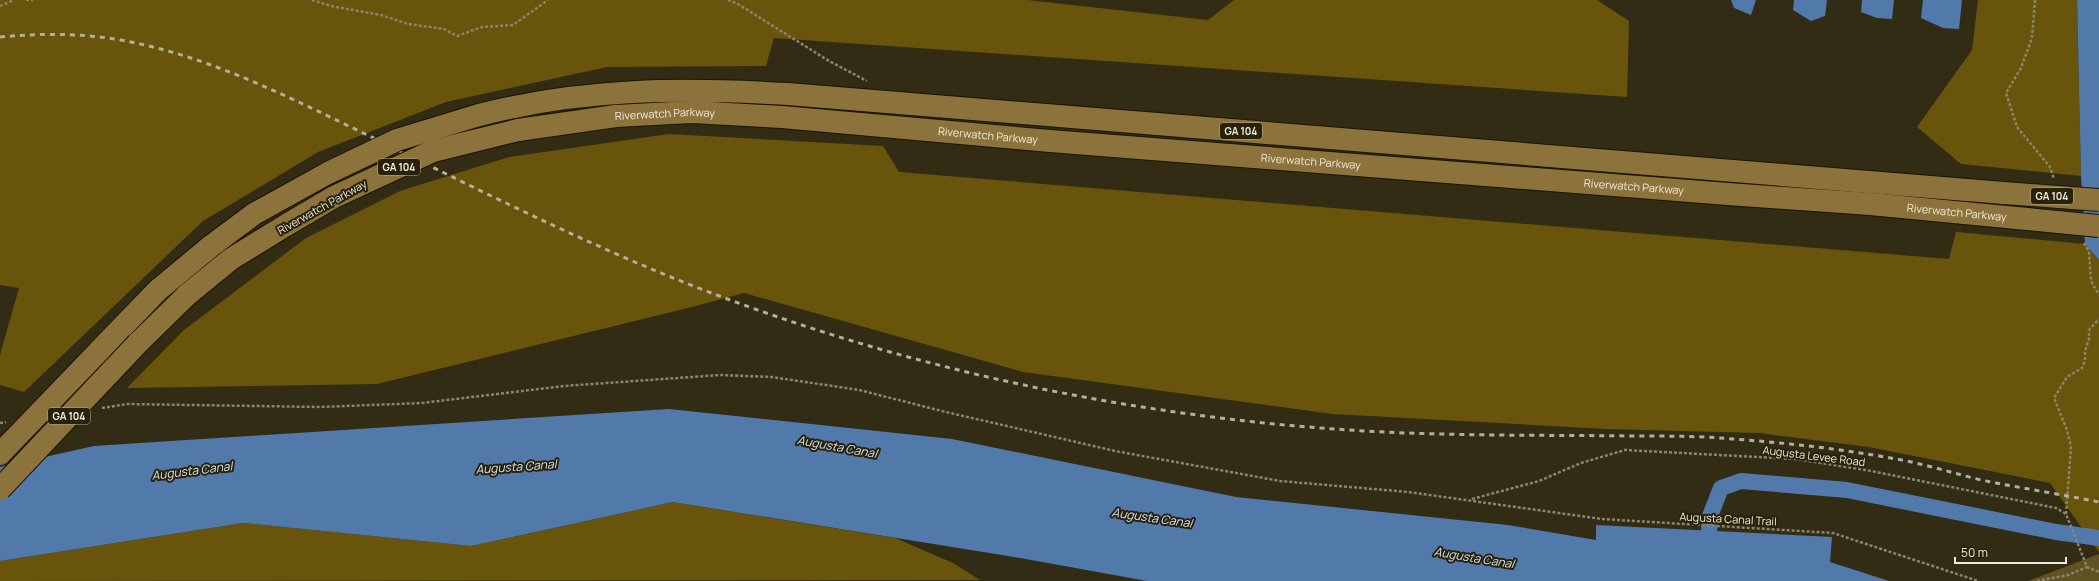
<svg xmlns="http://www.w3.org/2000/svg" width="2099" height="581" font-family="Manrope,sans-serif">
  <rect width="100%" height="100%" fill="#332c14"/>
  <polygon fill="#615321" points="2099,554 2099,581 2028,581"/>
  <g fill="#68540a">
    <polygon points="0,0 1027,0 1208,20 1234,0 1597,0 1629,21 1627,97 774,38 766,66 607,67 446,102 318,152 203,221 24,392 0,385 0,355 19,288 0,285"/>
    <polygon points="1978,0 2077,0 2081,176 1961,164 1917,127 1972,50"/>
    <polygon points="669,134 883,146 899,172 1949,259 1956,232 2085,244 2099,260 2099,552 2050,483 1869,447 1759,433 1606,429 1333,414 1023,372 744,293 692,307 377,384 127,388 184,330 306,238 400,191 509,157"/>
    <polygon points="673,502 895,538 953,563 980,580 0,581 0,561 243,523 471,546"/>
  </g>
  <g fill="#5179aa">
    <polygon points="1731,0 1756,0 1751,15 1734,8"/>
    <polygon points="1794,0 1827,0 1825,16 1811,21 1793,10"/>
    <polygon points="1862,0 1894,0 1892,19 1877,18 1861,12"/>
    <polygon points="1923,0 1962,0 1959,29 1943,28 1921,18"/>
    <polygon points="2077,0 2099,0 2099,260 2085,244 2081,176"/>
    <polygon points="669,409 952,439 1236,497 1508,525 1596,540 1596,525 1832,537 1830,562 1889,581 1147,581 1014,557 673,502 471,546 243,523 0,561 0,467 94,446"/>
  </g>
  <g fill="none" stroke-linecap="round" stroke-linejoin="round">
    <polyline stroke="#5179aa" stroke-width="16" points="1706,581 1710,516 1721,488 1741,481 1847,490 2056,532 2099,538"/>
    <defs>
      <g id="primary">
        <path d="M 479,115 C 583,88 682,88 788,94 L 2004,193"/>
        <path id="s1" d="M 518,130 L 616,116 L 692,112 L 782,117 L 1050,141 L 1728,194 L 1870,204 L 2017,218"/>
        <polyline points="138,343 187,295 231,259 288,224"/>
        <polyline points="98,352 158,290 211,246 254,214"/>
      </g>
    </defs>
    <use href="#primary" stroke="#1b1400" stroke-width="24"/>
    <g stroke="#8a8470" stroke-width="2.5" stroke-dasharray="3 2" stroke-linecap="butt">
      <polyline points="26,0 33,0"/>
      <polyline points="312,0 331,6 381,15 408,24 444,29 457,36 482,27 513,25 548,0"/>
      <polyline points="728,0 738,4 829,61 867,81"/>
      <polyline points="2035,0 2032,38 2021,68 2006,93 2017,127 2050,167 2054,179"/>
      <polyline points="0,6 14,0"/>
      <polyline points="2084,243 2089,251 2091,281 2099,295"/>
      <polyline points="102,408 127,404 320,407 422,403 564,386 720,375 772,377 859,390 946,412 1115,451 1280,481 1408,492 1602,519 1833,533 1978,581"/>
      <polyline points="0,423 6,422"/>
      <polyline points="1472,499 1539,481 1581,463 1625,450 1795,459 1866,470 2056,508 2066,514 2087,567 2099,572"/>
      <polyline points="2066,514 2071,447 2067,430 2054,398 2067,377 2082,368 2085,361 2085,351 2089,339 2089,330 2099,319"/>
      <polyline points="2037,581 2068,575 2087,567"/>
    </g>
    <use href="#primary" stroke="#8c723b" stroke-width="22"/>
    <path stroke="#b4af9d" stroke-width="3" stroke-dasharray="5 5" stroke-linecap="butt" d="M 0,37 C 43,33 88,33 131,42 C 220,60 302,104 384,143 C 462,182 541,221 621,256 C 861,361 1122,419 1384,432 C 1467,436 1551,435 1635,436 C 1668,436 1700,436 1733,439 C 1788,443 1842,449 1896,459 C 1925,464 1952,473 1981,480 C 2020,488 2060,494 2099,502"/>
    <defs>
      <g id="primary-bridge">
        <polyline points="2004,193 2099,200"/>
        <polyline points="254,214 328,173 397,140 479,115"/>
        <polyline points="2017,218 2099,226"/>
        <polyline points="288,224 334,197 433,151 518,130"/>
        <polyline points="0,454 98,352"/>
        <polyline points="0,489 138,343"/>
      </g>
    </defs>
    <use href="#primary-bridge" stroke="#1b1400" stroke-width="24" stroke-linecap="butt"/>
    <use href="#primary-bridge" stroke="#8c723b" stroke-width="22"/>
  </g>
  <g text-anchor="middle" stroke-width="4" stroke-linejoin="round" paint-order="stroke">
    <g fill="#29220a" stroke="#b3ae9c" stroke-width="1">
      <rect x="1220" y="123" width="42" height="16" rx="3"/>
      <rect x="378" y="159" width="42" height="16" rx="3"/>
      <rect x="2031" y="188" width="42" height="16" rx="3"/>
      <rect x="48" y="408" width="42" height="16" rx="3"/>
    </g>
    <g font-size="10" font-weight="bold" fill="#eeeadb">
      <text x="1241" y="135">GA 104</text>
      <text x="399" y="171">GA 104</text>
      <text x="2052" y="200">GA 104</text>
      <text x="69" y="420">GA 104</text>
    </g>
    <g font-size="11" fill="#eeeadb" stroke="#29220a">
      <text dy="4" stroke="none"><textPath href="#s1" startOffset="148">Riverwatch Parkway</textPath></text>
      <text dy="4" stroke="none"><textPath href="#s1" startOffset="472">Riverwatch Parkway</textPath></text>
      <text dy="4" stroke="none"><textPath href="#s1" startOffset="796">Riverwatch Parkway</textPath></text>
      <text dy="4" stroke="none"><textPath href="#s1" startOffset="1120">Riverwatch Parkway</textPath></text>
      <text transform="translate(322 207) rotate(-29)" y="4">Riverwatch Parkway</text>
      <text dy="4" stroke="none"><textPath href="#s1" startOffset="1444">Riverwatch Parkway</textPath></text>
      <text transform="translate(1814 456) rotate(7)" y="4">Augusta Levee Road</text>
      <text transform="translate(1728 519) rotate(3)" y="4">Augusta Canal Trail</text>
    </g>
    <g font-size="12" font-style="italic" fill="#d6e1f0" stroke="#29220a">
      <text transform="translate(837 447) rotate(10)" y="4">Augusta Canal</text>
      <text transform="translate(516 467) rotate(-4)" y="4">Augusta Canal</text>
      <text transform="translate(192 471) rotate(-7)" y="4">Augusta Canal</text>
      <text transform="translate(1152 518) rotate(8)" y="4">Augusta Canal</text>
      <text transform="translate(1474 558) rotate(9)" y="4">Augusta Canal</text>
    </g>
  </g>
  <path d="M1955 557v6h111v-6" fill="none" stroke="#eeeadb" stroke-width="2"/>
  <text x="1961" y="557" font-size="12" fill="#eeeadb" stroke="#29220a" stroke-width="3" paint-order="stroke">50 m</text>
</svg>
